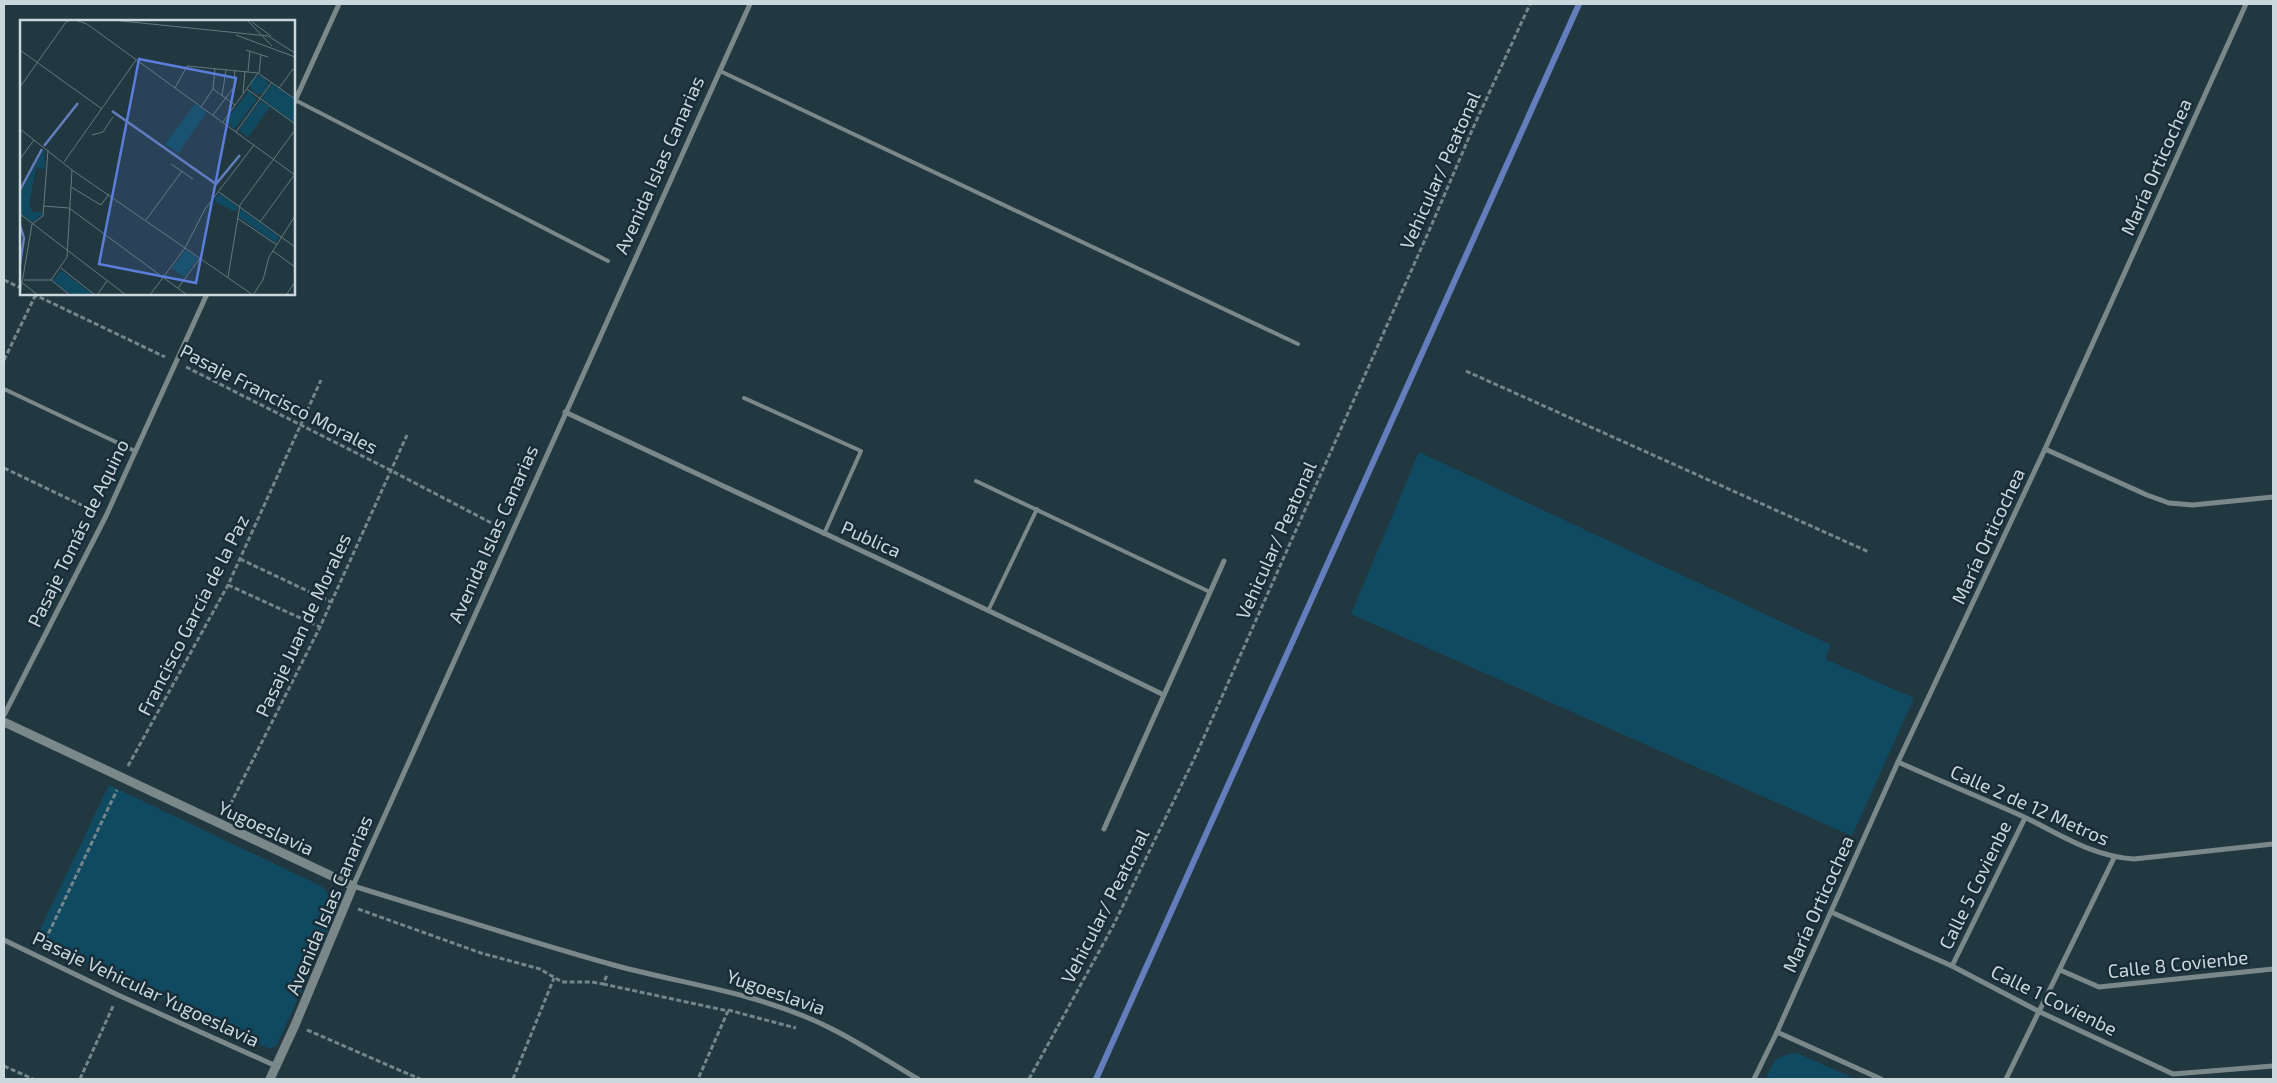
<svg xmlns="http://www.w3.org/2000/svg" width="2277" height="1083" font-family="'Exo 2',sans-serif">
  <rect width="100%" height="100%" fill="#223841"/>
  <g fill="#104a60">
    <polygon points="1419,452 1831,645 1825,659 1914,698 1852,836 1351,614"/>
    <path d="M 109,785 L 321,886 C 333,897 336,902 334,918 L 277,1045 L 270,1049 L 36,938 Z"/>
    <path d="M 1797,1053 L 1855,1079 L 1766,1079 C 1774,1060 1775,1056 1797,1053 Z"/>
  </g>
  <g fill="none" stroke-linecap="round" stroke-linejoin="round">
    <polyline stroke="#637dbd" stroke-width="6" points="1096,1079 1579,4"/>
    <g stroke="#74858d" stroke-width="3" stroke-dasharray="5 2.5" stroke-linecap="butt">
      <polyline points="4,280 21,288"/>
      <polyline points="33,294 165,357"/>
      <polyline points="4,360 36,294"/>
      <polyline points="186,367 390,470 501,528"/>
      <polyline points="1466,371 1869,552"/>
      <polyline points="4,468 96,512"/>
      <polyline points="240,559 331,602"/>
      <polyline points="228,585 320,627"/>
      <polyline points="128,766 228,585 321,380"/>
      <polyline points="227,811 320,627 407,435"/>
      <polyline points="358,909 481,953 540,969 562,982 592,982 603,984 607,975"/>
      <polyline points="42,947 117,790"/>
      <polyline points="603,984 728,1011 698,1079"/>
      <polyline points="728,1010 796,1028"/>
      <polyline points="307,1030 420,1079"/>
      <polyline points="4,1066 33,1079"/>
      <polyline points="80,1079 114,1004"/>
      <polyline points="513,1079 554,978"/>
      <polyline points="1029,1079 1113,926 1196,755 1432,224 1473,128 1530,4"/>
    </g>
    <g stroke="#7b888a" stroke-width="4">
      <polyline points="720,71 1298,344"/>
      <polyline points="295,100 608,261"/>
      <polyline points="4,389 135,451"/>
      <polyline points="744,398 861,451 824,534"/>
      <polyline points="976,481 1210,592"/>
      <polyline points="989,609 1037,509"/>
    </g>
    <g stroke="#7b888a" stroke-width="5">
      <path d="M 750,4 L 353,886 C 439,912 524,940 610,964 C 678,983 748,991 813,1020 C 850,1036 884,1059 918,1079"/>
      <polyline points="294,103 339,4"/>
      <path d="M 565,412 C 765,506 966,598 1164,695"/>
      <polyline points="2045,449 2147,495 2169,503 2193,505 2273,497"/>
      <polyline points="4,715 106,516 207,294"/>
      <path d="M 1898,762 C 1940,781 1982,798 2024,817 C 2060,834 2093,857 2134,859 L 2273,844"/>
      <polyline points="1104,829 1224,561"/>
      <polyline points="1831,912 1952,966 2040,1012 2173,1074 2273,1066"/>
      <polyline points="4,940 118,995 276,1066"/>
      <polyline points="1952,966 2025,818"/>
      <polyline points="2060,970 2099,987 2273,969"/>
      <polyline points="1777,1032 1881,1079"/>
      <polyline points="1754,1079 1777,1032 1898,762 2045,449 2246,4"/>
      <polyline points="2006,1079 2114,858"/>
    </g>
    <polyline stroke="#7b888a" stroke-width="9" points="4,722 353,886 295,1025 270,1079"/>
  </g>
  <g text-anchor="middle" stroke-width="5" stroke-linejoin="round" paint-order="stroke">
    <g font-size="19" fill="#cad7dd" stroke="#182d37">
      <text transform="translate(659 165) rotate(-66)" y="7">Avenida Islas Canarias</text>
      <text transform="translate(2156 167) rotate(-66)" y="7">María Orticochea</text>
      <text transform="translate(1440 170) rotate(-66)" y="7">Vehicular/ Peatonal</text>
      <text transform="translate(279 399) rotate(27)" y="7">Pasaje Francisco Morales</text>
      <text transform="translate(78 533) rotate(-64)" y="7">Pasaje Tomás de Aquino</text>
      <text transform="translate(493 534) rotate(-66)" y="7">Avenida Islas Canarias</text>
      <text transform="translate(1988 536) rotate(-65)" y="7">María Orticochea</text>
      <text transform="translate(871 539) rotate(24)" y="7">Publica</text>
      <text transform="translate(1276 540) rotate(-66)" y="7">Vehicular/ Peatonal</text>
      <text transform="translate(193 615) rotate(-63)" y="7">Francisco García de la Paz</text>
      <text transform="translate(303 625) rotate(-65)" y="7">Pasaje Juan de Morales</text>
      <text transform="translate(2030 805) rotate(24)" y="7">Calle 2 de 12 Metros</text>
      <text transform="translate(266 828) rotate(25)" y="7">Yugoeslavia</text>
      <text transform="translate(1975 885) rotate(-64)" y="7">Calle 5 Covienbe</text>
      <text transform="translate(1818 904) rotate(-66)" y="7">María Orticochea</text>
      <text transform="translate(329 905) rotate(-67)" y="7">Avenida Islas Canarias</text>
      <text transform="translate(1105 906) rotate(-63)" y="7">Vehicular/ Peatonal</text>
      <text transform="translate(2178 964) rotate(-6)" y="7">Calle 8 Covienbe</text>
      <text transform="translate(146 989) rotate(25)" y="7">Pasaje Vehicular Yugoeslavia</text>
      <text transform="translate(776 992) rotate(19)" y="7">Yugoeslavia</text>
      <text transform="translate(2054 1000) rotate(26)" y="7">Calle 1 Covienbe</text>
    </g>
  </g>
  <g transform="translate(20 20)">
    <rect width="275" height="275" fill="#223841"/>
    <path d="M230 65a9 9 0 1 1 18 0a9 9 0 1 1-18 0ZM 252,64 L 275,80 L 275,103 L 242,79 ZM 229,71 L 237,80 L 214,109 L 205,101 ZM 240,81 L 250,87 L 228,117 L 219,110 ZM 175,84 L 187,92 L 158,133 L 145,124 ZM 24,129 L 25,149 L 16,148 L 9,185 L 13,192 L 22,192 L 21,196 L 12,202 L 0,193 L 0,174 ZM 200,174 L 217,186 L 217,192 L 198,184 L 194,179 ZM 221,189 L 258,216 L 256,223 L 219,197 ZM 166,230 L 178,238 L 164,257 L 152,248 ZM 41,250 L 73,275 L 52,275 L 33,261 Z" fill="#104a60"/>
    <path fill="none" stroke="#637dbd" stroke-width="2.5" d="M 92,91 L 196,164 L 220,135M 24,126 L 58,83M 0,170 L 22,129M 0,205 L 4,218 L 0,244"/>
    <path fill="none" stroke="#65787f" stroke-width="1" d="M 55,0 L 67,4 L 275,155M 92,0 L 248,16 L 275,33M 227,0 L 252,26M 232,2 L 251,16M 216,15 L 275,37M 0,30 L 82,89M 226,30 L 248,37M 228,51 L 230,31M 239,53 L 241,35M 0,67 L 46,2 L 51,0M 155,68 L 167,46 L 238,53 L 275,79M 259,68 L 273,49 L 275,51M 193,69 L 215,85M 227,69 L 275,104M 223,73 L 225,51M 202,76 L 206,50M 181,87 L 193,69 L 195,48M 193,95 L 214,67 L 215,50M 203,102 L 238,53M 0,109 L 52,150 L 233,275M 216,112 L 252,62M 72,115 L 83,112 L 93,97M 0,139 L 14,120M 44,142 L 116,40M 151,144 L 173,159M 51,167 L 81,185 L 89,174M 199,172 L 275,227M 23,186 L 49,188 L 167,275M 0,194 L 106,275M 217,198 L 257,225M 126,200 L 162,151M 240,202 L 275,154M 253,231 L 275,247M 41,248 L 75,275M 208,257 L 220,185 L 275,110M 4,260 L 31,260 L 47,237 L 52,150M 31,260 L 50,275M 0,261 L 18,275M 158,268 L 180,238M 0,275 L 12,204 L 23,196 L 28,130M 77,275 L 87,261M 130,275 L 165,228 L 185,189 L 234,125M 233,275 L 243,260 L 249,237 L 275,196M 266,275 L 275,262"/>
    <path fill="#5a7eda" fill-opacity="0.15" stroke="#5a7eda" stroke-width="2.5" d="M 119,39 L 216,58 L 176,263 L 79,244 Z"/>
    <rect width="275" height="275" fill="none" stroke="#cad7dd" stroke-width="2.5"/>
  </g>
  <rect width="2277" height="1083" fill="none" stroke="#cad7dd" stroke-width="10"/>
</svg>
